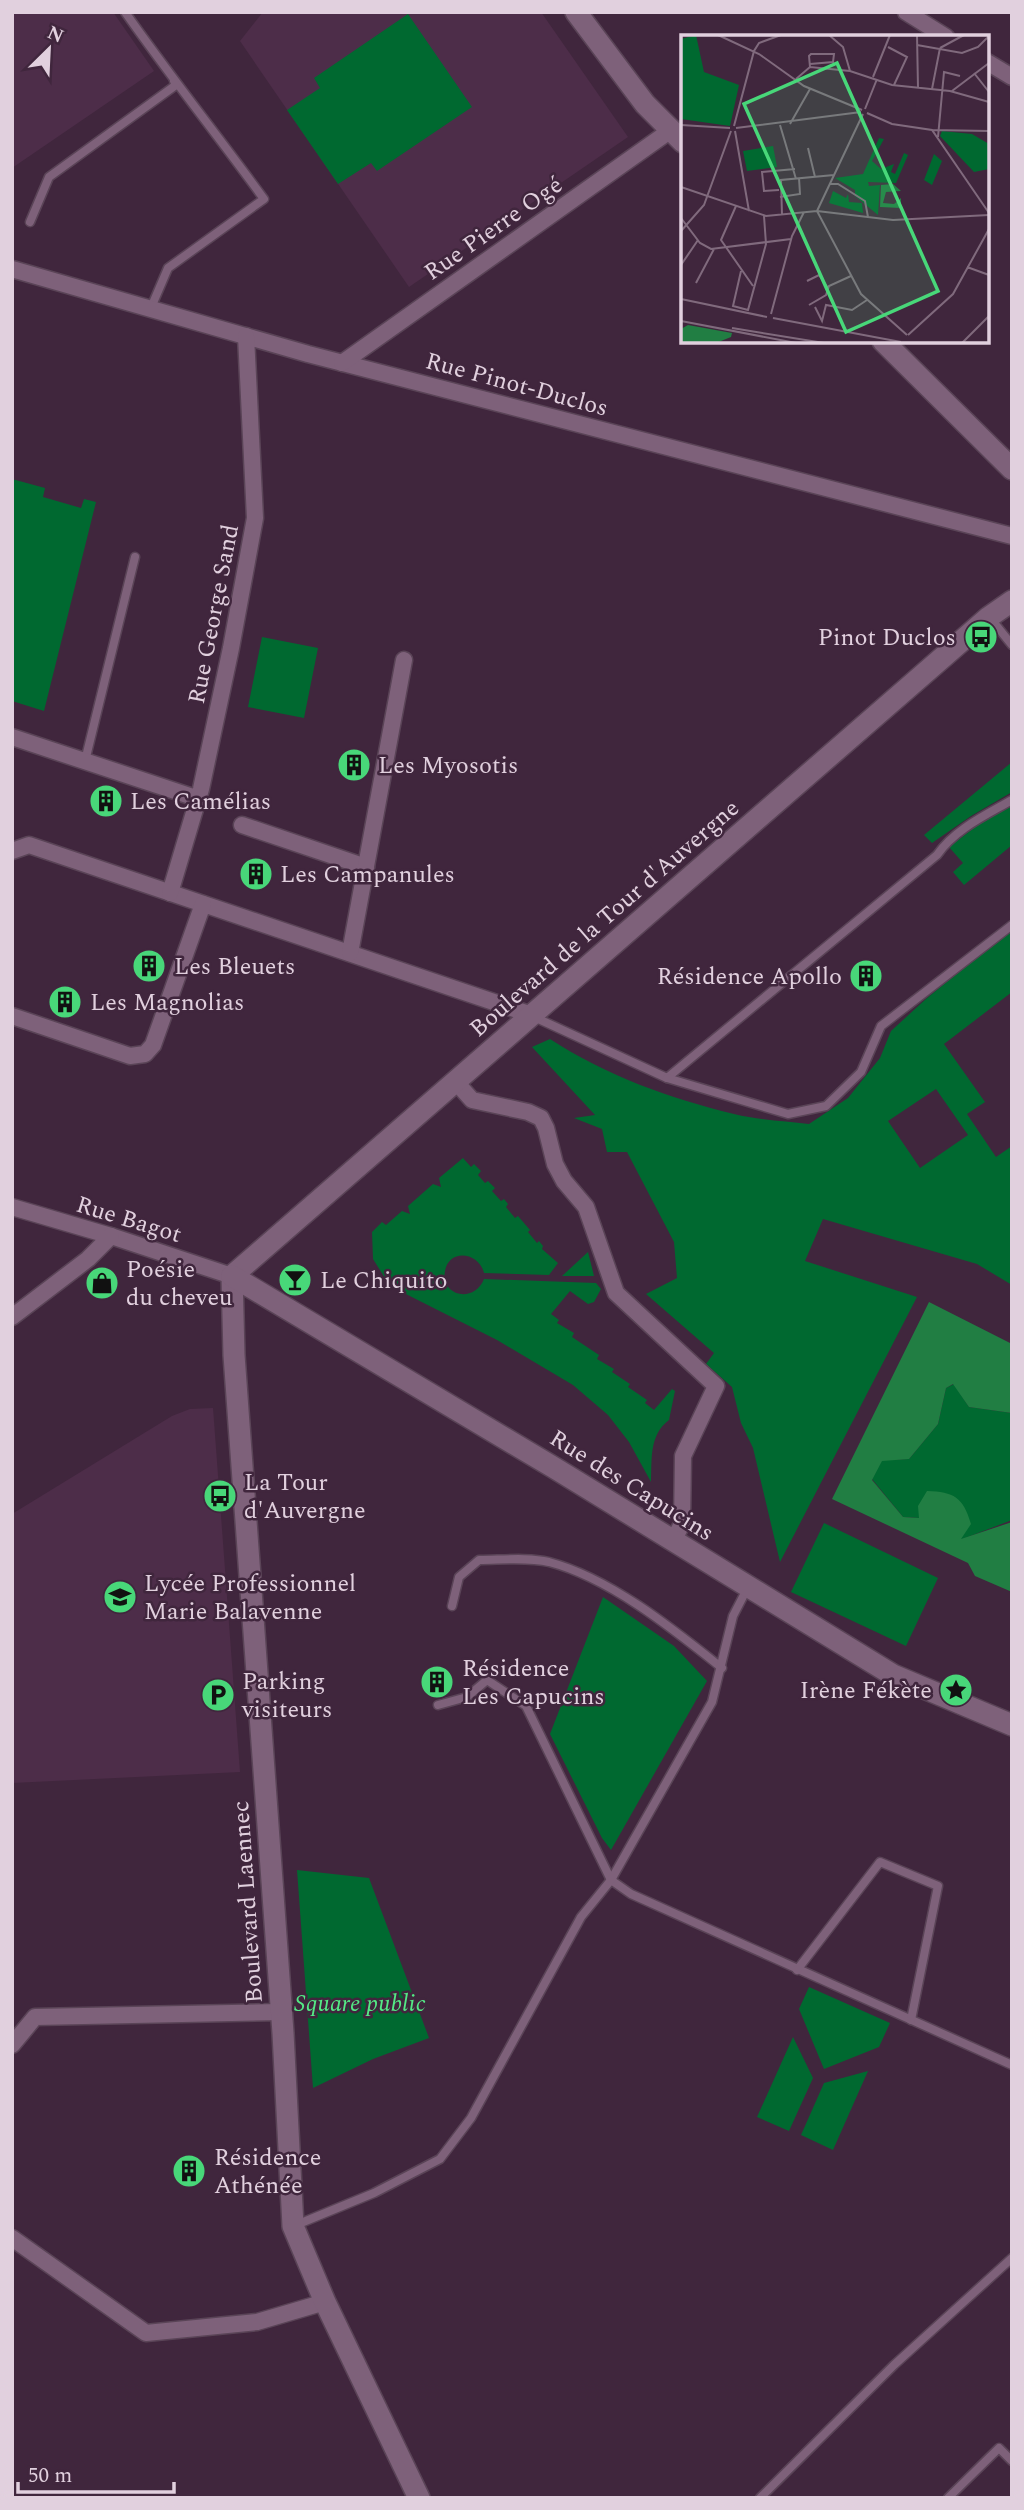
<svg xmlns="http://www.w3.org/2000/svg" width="1024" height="2510" font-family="Spectral,serif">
  <rect width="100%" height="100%" fill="#40263d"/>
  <g fill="#4d2d49">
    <polygon points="12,12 113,12 154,71 12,168"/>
    <polygon points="263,12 541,12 628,137 409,287 240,41"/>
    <polygon points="213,1408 240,1772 12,1783 12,1514 172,1416 190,1409"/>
  </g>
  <g fill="#006930" fill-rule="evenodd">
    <polygon points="408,14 472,107 377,171 371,163 338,184 287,110 320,88 314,78"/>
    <polygon points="12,479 45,488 43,497 81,508 84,499 96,502 44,711 12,701"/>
    <polygon points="262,637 318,648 304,718 248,707"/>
    <polygon points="1012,762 1012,792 971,816 932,843 924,835"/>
    <polygon points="1012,806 1012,845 964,885 953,872 963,863 949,847 979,824"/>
    <path d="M 1012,931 L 1012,992 L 944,1044 L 985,1102 L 967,1114 L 996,1157 L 1012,1146 L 1012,1285 L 977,1264 L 823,1219 L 805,1261 L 917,1297 L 780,1562 L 753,1448 L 741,1423 L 732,1387 L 706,1364 L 714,1353 L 646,1294 L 677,1278 L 674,1242 L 627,1152 L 607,1152 L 602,1129 L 574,1118 L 595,1115 L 532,1047 L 550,1039 C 607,1076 669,1098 734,1114 C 759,1120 785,1121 809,1124 L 848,1098 L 880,1058 L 891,1031 L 927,998 L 987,949 ZM 936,1089 L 968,1135 L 920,1168 L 888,1121 Z"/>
    <path d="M 463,1158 L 471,1167 L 474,1164 L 481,1171 L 478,1175 L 485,1183 L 488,1181 L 495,1188 L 492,1191 L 501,1201 L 504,1199 L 508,1204 L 506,1207 L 515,1218 L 518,1216 L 530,1230 L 528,1232 L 537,1243 L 539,1241 L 543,1246 L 542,1249 L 558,1263 L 549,1275 L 484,1273 C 479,1252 449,1248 445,1271 C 440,1296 474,1304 484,1279 L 596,1283 L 601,1289 L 594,1302 L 588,1304 L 570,1291 L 551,1314 L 559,1320 L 557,1323 L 574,1333 L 572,1337 L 599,1355 L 597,1359 L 614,1369 L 612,1372 L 630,1384 L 628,1387 L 647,1400 L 645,1403 L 654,1410 L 672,1389 L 675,1391 L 669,1420 C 649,1435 652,1459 651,1482 L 629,1442 L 608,1415 L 573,1385 L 497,1340 L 390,1286 L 373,1259 L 372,1232 L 382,1222 L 386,1225 L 402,1211 L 410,1214 L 408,1206 L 433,1184 L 441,1187 L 439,1178 Z"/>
    <polygon points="588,1252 594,1276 562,1276"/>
    <polygon points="954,1384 969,1407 1012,1413 1012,1520 960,1540 919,1518 903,1517 872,1479 882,1460 909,1459 938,1424 946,1388"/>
    <polygon points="824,1523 938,1578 906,1646 791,1592"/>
    <polygon points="603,1597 674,1646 707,1681 611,1850 602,1838 550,1734"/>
    <polygon points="297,1870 369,1878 429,2038 373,2059 313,2088"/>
    <polygon points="809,1987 890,2023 879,2047 824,2069 799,2009"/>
    <polygon points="793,2037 813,2078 789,2131 757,2117"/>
    <polygon points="868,2071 833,2150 801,2135 824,2083"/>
  </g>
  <path fill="#217e43" d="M 929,1302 L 1012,1344 L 1012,1413 L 969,1407 L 953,1384 L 946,1388 L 938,1424 L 909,1459 L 882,1461 L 872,1480 L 903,1517 L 919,1518 L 918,1506 L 927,1491 C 954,1492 963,1497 971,1524 L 961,1539 L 1012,1522 L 1012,1592 L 975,1576 L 968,1563 L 832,1499 Z"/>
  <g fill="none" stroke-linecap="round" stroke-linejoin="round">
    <defs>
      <g id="lane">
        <path d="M 125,12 C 170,76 218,136 264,199 L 168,268 L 150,310"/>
        <polyline points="30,222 49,177 176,85 174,81"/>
        <polyline points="991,619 1012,645"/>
        <polyline points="85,761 135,557"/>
        <path d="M 532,1016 L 667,1078 L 937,855 C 955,829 986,815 1012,800"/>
        <polyline points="667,1078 788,1114 826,1106 861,1072 881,1026 1012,925"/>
        <path d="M 452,1606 L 459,1577 L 479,1560 C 501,1560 528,1557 549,1562 C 610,1578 673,1629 722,1668"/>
        <polyline points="438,1705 467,1697 487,1680 526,1706 611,1880 631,1894 1012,2065"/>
        <polyline points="797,1970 880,1862 938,1886 911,2020"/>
        <polyline points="296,2225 374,2193 440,2159 471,2118 581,1917 611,1880 712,1702 733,1616 748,1587"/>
        <polyline points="760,2498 894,2365 1012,2258"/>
        <polyline points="948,2498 999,2448 1012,2461"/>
      </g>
      <g id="street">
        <polyline points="906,12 946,37"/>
        <polyline points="987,62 1012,77"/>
        <polyline points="12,269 308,354 1012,536"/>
        <polyline points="342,363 671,130"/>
        <polyline points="12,737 199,799"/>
        <polyline points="242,825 366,867"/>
        <polyline points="12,851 29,845 532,1015"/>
        <polyline points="170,893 201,789 231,648 255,518 246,336"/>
        <polyline points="350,953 404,660"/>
        <polyline points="12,1016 130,1056 145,1054 153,1045 203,904"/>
        <polyline points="456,1082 472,1100 528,1112 541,1118 546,1128 555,1164 564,1181 586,1207 616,1293 716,1386 683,1456 682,1524 673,1541"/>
        <polyline points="12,1207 111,1236 232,1276"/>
        <polyline points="12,1317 88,1259 111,1236"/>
        <polyline points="12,2045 35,2017 281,2012"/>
        <polyline points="12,2238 146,2333 257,2322 325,2302"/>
      </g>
      <g id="secondary">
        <polyline points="576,12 645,104 683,142"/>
        <polyline points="883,341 1012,469"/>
        <polyline points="232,1276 234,1355 283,2033 293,2226 325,2302 419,2498"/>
        <polyline points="232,1276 942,658 989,617 1012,601"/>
        <polyline points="232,1276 553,1467 893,1675 1012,1725"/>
      </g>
    </defs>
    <use href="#lane" stroke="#5a4457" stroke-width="11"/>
    <use href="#street" stroke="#5a4457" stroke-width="19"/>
    <use href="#secondary" stroke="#5a4457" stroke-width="24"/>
    <use href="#lane" stroke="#7e617a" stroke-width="8"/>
    <use href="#street" stroke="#7e617a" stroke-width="16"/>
    <use href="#secondary" stroke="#7e617a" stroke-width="21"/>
  </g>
  <defs>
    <symbol id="bus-disc" viewBox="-11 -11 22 22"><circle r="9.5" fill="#48d779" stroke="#40263d"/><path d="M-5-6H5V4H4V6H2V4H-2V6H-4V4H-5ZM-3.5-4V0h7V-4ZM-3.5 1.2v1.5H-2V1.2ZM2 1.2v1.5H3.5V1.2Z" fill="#111"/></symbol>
    <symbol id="building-disc" viewBox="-11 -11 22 22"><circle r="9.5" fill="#48d779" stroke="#40263d"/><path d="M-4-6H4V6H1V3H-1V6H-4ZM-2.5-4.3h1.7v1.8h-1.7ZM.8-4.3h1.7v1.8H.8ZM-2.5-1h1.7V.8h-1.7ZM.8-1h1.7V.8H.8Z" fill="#111"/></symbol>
    <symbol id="bar-disc" viewBox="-11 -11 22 22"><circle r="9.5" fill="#48d779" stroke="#40263d"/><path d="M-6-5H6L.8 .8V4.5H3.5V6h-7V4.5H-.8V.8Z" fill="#111"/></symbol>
    <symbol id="shop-disc" viewBox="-11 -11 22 22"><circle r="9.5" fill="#48d779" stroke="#40263d"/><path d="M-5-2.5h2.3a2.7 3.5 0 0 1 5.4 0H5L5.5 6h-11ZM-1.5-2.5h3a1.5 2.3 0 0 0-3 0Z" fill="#111"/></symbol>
    <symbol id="school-disc" viewBox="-11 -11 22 22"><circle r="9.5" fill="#48d779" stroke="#40263d"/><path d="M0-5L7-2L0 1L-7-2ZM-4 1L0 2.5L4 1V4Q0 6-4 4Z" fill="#111"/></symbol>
    <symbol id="sight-disc" viewBox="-11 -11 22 22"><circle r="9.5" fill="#48d779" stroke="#40263d"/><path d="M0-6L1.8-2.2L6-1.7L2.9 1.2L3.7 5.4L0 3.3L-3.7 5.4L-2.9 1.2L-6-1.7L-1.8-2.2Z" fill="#111"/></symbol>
    <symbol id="parking-disc" viewBox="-11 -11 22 22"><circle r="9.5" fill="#48d779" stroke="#40263d"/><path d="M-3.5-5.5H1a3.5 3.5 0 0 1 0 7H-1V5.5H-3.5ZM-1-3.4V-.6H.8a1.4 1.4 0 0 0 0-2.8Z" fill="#111"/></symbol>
  </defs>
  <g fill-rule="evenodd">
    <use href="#bus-disc" x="962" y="618" width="38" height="38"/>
    <use href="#building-disc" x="335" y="746" width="38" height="38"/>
    <use href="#building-disc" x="87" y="782" width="38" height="38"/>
    <use href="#building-disc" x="237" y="855" width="38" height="38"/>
    <use href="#building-disc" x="130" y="947" width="38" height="38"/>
    <use href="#building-disc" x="847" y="957" width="38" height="38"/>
    <use href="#building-disc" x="46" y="983" width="38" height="38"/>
    <use href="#bar-disc" x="276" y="1261" width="38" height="38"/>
    <use href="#shop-disc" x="83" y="1264" width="38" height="38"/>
    <use href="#bus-disc" x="201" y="1477" width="38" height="38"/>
    <use href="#school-disc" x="101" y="1578" width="38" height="38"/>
    <use href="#building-disc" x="418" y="1663" width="38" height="38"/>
    <use href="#sight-disc" x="937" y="1671" width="38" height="38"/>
    <use href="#parking-disc" x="199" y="1676" width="38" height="38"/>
    <use href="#building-disc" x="170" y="2152" width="38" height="38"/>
  </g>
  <g text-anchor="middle" stroke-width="5" stroke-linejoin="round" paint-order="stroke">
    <g font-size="24" fill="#e1d0de" stroke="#40263d">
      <text transform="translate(493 228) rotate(-35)" y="8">Rue Pierre Ogé</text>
      <text transform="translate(517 384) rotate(15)" y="8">Rue Pinot-Duclos</text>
      <text transform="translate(213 614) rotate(-79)" y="8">Rue George Sand</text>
      <text transform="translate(604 918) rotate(-41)" y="8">Boulevard de la Tour d'Auvergne</text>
      <text transform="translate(129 1219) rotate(17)" y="8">Rue Bagot</text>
      <text transform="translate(632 1485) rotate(32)" y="8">Rue des Capucins</text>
      <text transform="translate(247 1902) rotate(-94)" y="8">Boulevard Laennec</text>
    </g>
    <g font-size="24" fill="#e1d0de" stroke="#40263d" text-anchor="start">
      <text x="956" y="645" text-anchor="end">Pinot Duclos</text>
      <text x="378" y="773">Les Myosotis</text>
      <text x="130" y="809">Les Camélias</text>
      <text x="280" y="882">Les Campanules</text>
      <text x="174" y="974">Les Bleuets</text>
      <text x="842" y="984" text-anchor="end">Résidence Apollo</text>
      <text x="90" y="1010">Les Magnolias</text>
      <text x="126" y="1277">Poésie<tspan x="126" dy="28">du cheveu</tspan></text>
      <text x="320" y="1288">Le Chiquito</text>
      <text x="244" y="1490">La Tour<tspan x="244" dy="28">d'Auvergne</tspan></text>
      <text x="144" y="1591">Lycée Professionnel<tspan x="144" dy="28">Marie Balavenne</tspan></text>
      <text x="462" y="1676">Résidence<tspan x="462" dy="28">Les Capucins</tspan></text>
      <text x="242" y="1689">Parking<tspan x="242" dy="28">visiteurs</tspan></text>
      <text x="932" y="1698" text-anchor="end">Irène Fékète</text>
      <text x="214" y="2165">Résidence<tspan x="214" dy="28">Athénée</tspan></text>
    </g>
    <g font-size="24" font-style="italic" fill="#54ea86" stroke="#40263d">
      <text x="360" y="2011">Square public</text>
    </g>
  </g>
  <g transform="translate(681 35)">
    <rect width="308" height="308" fill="#40263d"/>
    <path d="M 15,0 L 23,37 L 58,50 L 49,91 L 0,84 L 0,4 ZM 261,96 L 291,99 L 308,109 L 308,134 L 293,137 L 259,101 ZM 198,103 L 203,104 L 191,126 L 200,134 L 213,129 L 210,137 L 214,139 L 223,118 L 227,120 L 215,148 L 187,147 L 188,151 L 199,150 L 197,180 L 174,161 L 174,155 L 154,143 L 182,139 ZM 92,111 L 96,132 L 66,136 L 62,116 ZM 253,119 L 261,126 L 251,150 L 243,145 ZM 152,156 L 165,163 L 167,159 L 168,167 L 181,168 L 182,178 L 148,168 Z" fill="#006930"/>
    <path d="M 212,149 L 220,156 L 205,157 L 202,168 L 213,169 L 220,163 L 220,173 L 199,172 L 200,150 ZM 7,290 L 51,298 L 50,302 L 35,308 L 0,308 L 0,294 Z" fill="#217e43"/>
    <path fill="none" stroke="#806a7d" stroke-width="2" d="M 37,0 L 78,19 L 123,51 L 181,75M 148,0 L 162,12 L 169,36M 236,0 L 237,53M 236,10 L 281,18 L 297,12 L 308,1M 207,12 L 226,22 L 213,50M 259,13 L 283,0M 129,29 L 152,27 L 153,19 L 130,19 L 128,21 L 129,32M 293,38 L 308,57M 192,42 L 209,0M 115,44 L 129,32 L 169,36 L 211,50 L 269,56 L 308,67M 251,54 L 259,13M 271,56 L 308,28M 184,74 L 196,44M 186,78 L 211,89 L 251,95 L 308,178M 109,89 L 129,54M 0,90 L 49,93M 99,90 L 115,144M 53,91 L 73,16 L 78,8 L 100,0M 55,93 L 180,77M 251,95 L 308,96M 54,96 L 68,176M 257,102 L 263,37 L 279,41M 127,113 L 134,142M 148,149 L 157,149 L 184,166 L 187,182M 0,152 L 85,181 L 136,176 L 212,185 L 308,180M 98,155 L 83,156 L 81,137 L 114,134M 99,162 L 119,159 L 118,143M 55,171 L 40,205 L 72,251M 136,176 L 180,259 L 226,300M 136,176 L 182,79M 101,180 L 100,145 L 153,140M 0,183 L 19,208 L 30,214 L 110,204M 0,196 L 23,170 L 50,96M 0,230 L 17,205M 286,232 L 308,240M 60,236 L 52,271 L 67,275 L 85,209 L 83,181M 126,246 L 138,240 L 147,253M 15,248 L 33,214M 0,264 L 86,282M 128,270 L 145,260 L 148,251 L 170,241M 134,272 L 141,286 L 145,270 L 171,275 L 186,265M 90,279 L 111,201 L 123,177M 92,283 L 220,307M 0,286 L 115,308M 51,293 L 143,308M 227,300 L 272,259 L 308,194M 281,308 L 308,281"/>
    <path fill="#48d779" fill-opacity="0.15" stroke="#48d779" stroke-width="3.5" d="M 156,28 L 257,256 L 165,297 L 63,69 Z"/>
    <rect width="308" height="308" fill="none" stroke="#e1d0de" stroke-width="3.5"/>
  </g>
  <rect width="1024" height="2510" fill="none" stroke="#e1d0de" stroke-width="28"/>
  <g transform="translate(49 49) rotate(24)" stroke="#40263d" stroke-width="5" paint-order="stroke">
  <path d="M0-5L12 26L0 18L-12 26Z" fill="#e1d0de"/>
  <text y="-10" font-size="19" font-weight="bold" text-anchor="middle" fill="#e1d0de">N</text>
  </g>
  <path d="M18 2482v10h156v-10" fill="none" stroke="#e1d0de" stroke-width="3.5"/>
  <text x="28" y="2482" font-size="21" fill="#e1d0de" stroke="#40263d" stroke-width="5" paint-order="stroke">50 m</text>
</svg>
